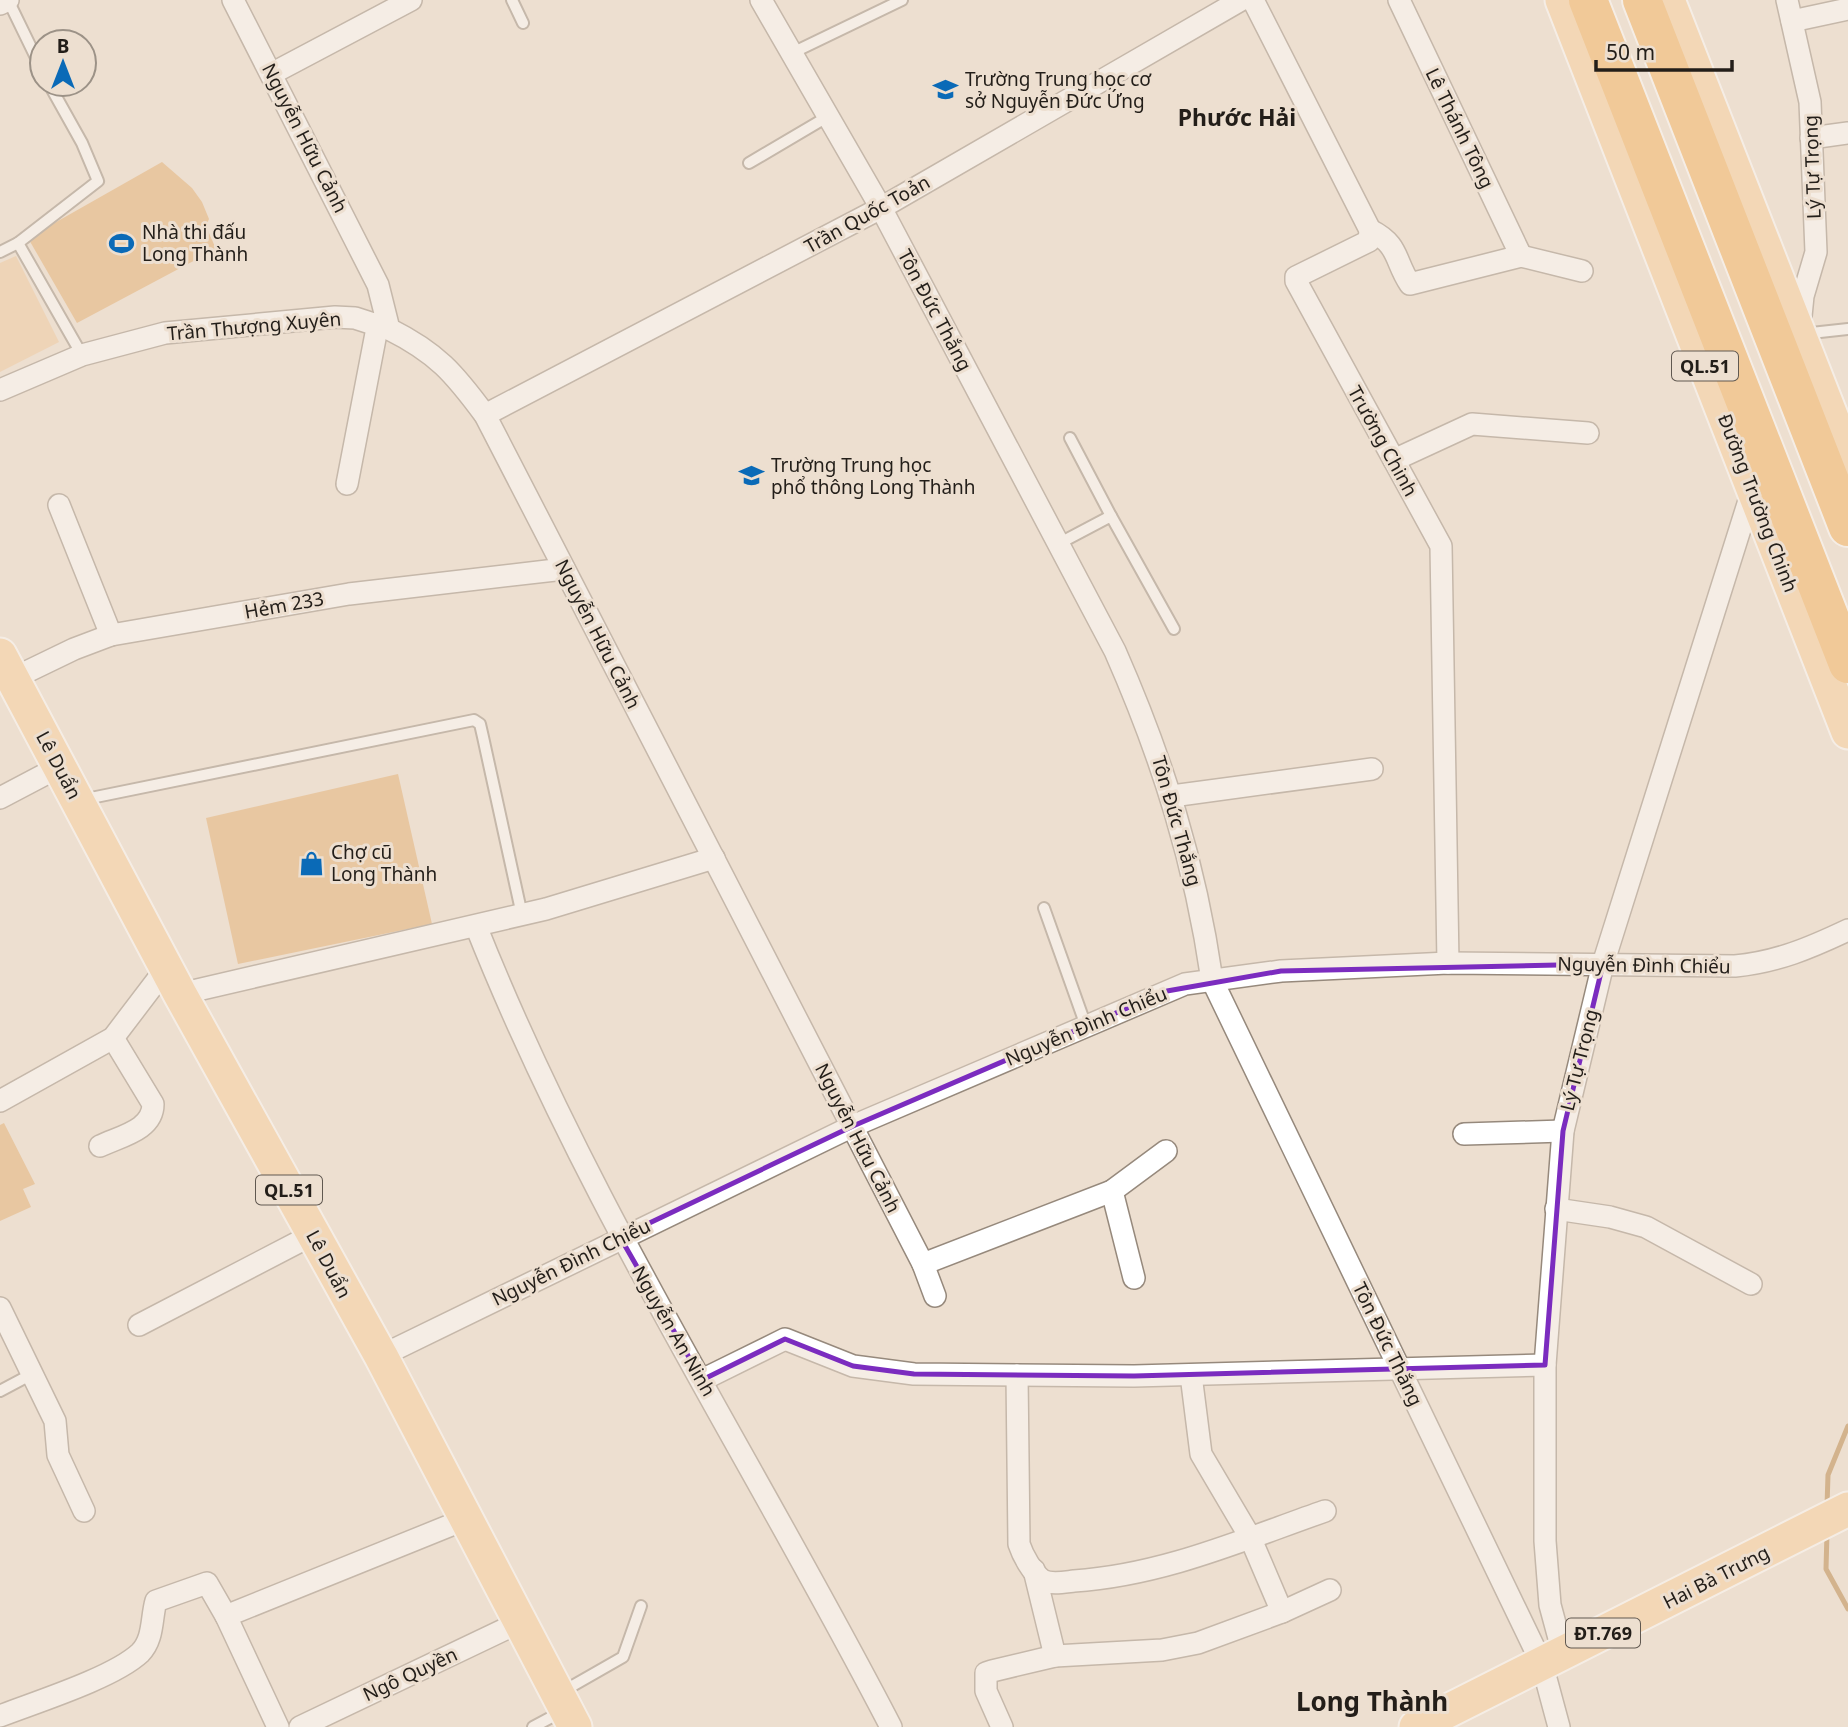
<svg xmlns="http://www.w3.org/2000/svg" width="1848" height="1727" font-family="'Noto Sans',sans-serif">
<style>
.green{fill:#f0c799}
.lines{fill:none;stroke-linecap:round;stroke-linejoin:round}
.stream{stroke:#b37f3c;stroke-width:5}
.building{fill:#e2ab69}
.lane-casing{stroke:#96897c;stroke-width:14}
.street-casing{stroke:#96897c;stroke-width:24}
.primary-casing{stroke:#fff;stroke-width:37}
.highway-casing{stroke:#fff;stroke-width:42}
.lane{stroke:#fff;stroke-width:10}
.street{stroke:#fff;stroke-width:21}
.primary{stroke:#facf98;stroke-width:33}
.highway{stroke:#f6af54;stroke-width:38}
.marked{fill:none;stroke:#7b2cbf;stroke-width:5;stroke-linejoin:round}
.labels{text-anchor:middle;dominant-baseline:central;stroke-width:6;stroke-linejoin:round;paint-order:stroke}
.shield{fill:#eddfd0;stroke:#605850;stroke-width:2}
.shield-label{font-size:18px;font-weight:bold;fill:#231e19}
.poi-label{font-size:19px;fill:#231e19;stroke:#eddfd0;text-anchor:start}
.street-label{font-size:19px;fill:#231e19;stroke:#eddfd0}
.quarter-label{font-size:23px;font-weight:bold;fill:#231e19;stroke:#eddfd0}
.district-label{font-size:26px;font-weight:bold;fill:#231e19;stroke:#eddfd0}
</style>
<rect width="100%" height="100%" fill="#eddfd0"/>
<polygon class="green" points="16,256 59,342 0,372 0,263"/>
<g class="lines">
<g class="stream">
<polyline points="1827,1506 1828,1475 1848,1426"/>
<polyline points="1827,1533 1826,1569 1848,1609"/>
</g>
</g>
<g class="building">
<polygon points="162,162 192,188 202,202 209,219 206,226 216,249 77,323 28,238"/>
<polygon points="398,774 432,924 238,964 206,818"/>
<polygon points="4,1123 35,1184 23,1189 31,1207 0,1221 0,1125"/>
</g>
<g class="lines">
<defs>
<g id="lane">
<polyline points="8,0 42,70"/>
<polyline points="512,0 523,23"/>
<polyline points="790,54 902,0"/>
<polyline points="749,163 827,117"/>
<polyline points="18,243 98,181 82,143 49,84"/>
<polyline points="0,252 18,243 82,355"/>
<polyline points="1802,334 1848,329"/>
<polyline points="1070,438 1111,516"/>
<polyline points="1058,544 1111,516 1174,629"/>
<polyline points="81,800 474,720 480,724 483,737 522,915"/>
<polyline points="1044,908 1086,1026"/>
<polyline points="0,1391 32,1374"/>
<polyline points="560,1693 623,1657 641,1606"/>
<polyline points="533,1727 563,1711"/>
</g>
<g id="street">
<path d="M233,0L378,285L389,329C437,353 454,373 485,415L923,1264L935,1296"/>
<path d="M761,0L881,208L1115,651C1163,760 1195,863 1212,980L1542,1664L1559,1727"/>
<polyline points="1253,0 1370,230 1369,241 1296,277 1296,281 1441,546 1448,963"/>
<polyline points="1399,0 1521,256"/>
<polyline points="1787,0 1810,102 1816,252 1803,296 1800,326"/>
<polyline points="0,4 8,0"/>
<polyline points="1792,21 1848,9"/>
<polyline points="273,73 411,0"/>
<polyline points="1811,138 1848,133"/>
<path d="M1370,230C1400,245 1394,260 1410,284L1521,256L1582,271"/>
<polyline points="0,390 82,355 165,333 335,317 355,318 389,329"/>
<polyline points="485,415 881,208 1241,0"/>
<polyline points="1394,460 1472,424 1588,433"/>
<polyline points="347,484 378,323"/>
<polyline points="59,505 111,635"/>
<polyline points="14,678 74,649 111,635 349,594 564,569"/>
<polyline points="1172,796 1372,769"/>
<polyline points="0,798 59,767"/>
<path d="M476,926C587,1206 753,1460 891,1727"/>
<polyline points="180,994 546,909 714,858"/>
<polyline points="0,1101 113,1038 167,967"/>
<polyline points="1464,1134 1563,1131"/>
<path d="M100,1146C121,1136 153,1130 153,1104L113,1038"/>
<polyline points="1112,1191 1134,1278"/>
<polyline points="1556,1209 1610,1217 1646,1227 1751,1284"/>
<polyline points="923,1264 1112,1191 1166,1151"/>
<polyline points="0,1308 55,1421 58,1455 84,1511"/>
<polyline points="139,1325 314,1234"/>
<path d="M381,1356L853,1126L1185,984L1281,971L1448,963L1735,966C1777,962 1810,948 1848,930"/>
<path d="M1017,1375L1019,1544C1023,1556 1032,1572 1042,1580C1051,1585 1065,1582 1074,1581C1163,1575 1242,1540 1325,1511"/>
<polyline points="702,1380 785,1339 853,1366 914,1374 1134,1376 1545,1365"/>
<polyline points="1034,1570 1055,1656"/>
<polyline points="1282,1612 1330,1590"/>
<polyline points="226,1616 466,1519"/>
<polyline points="1563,1653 1550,1605 1545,1541 1545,1365 1563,1131 1603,964 1753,488"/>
<path d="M0,1716C36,1702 113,1678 140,1653C154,1639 151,1618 156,1601L207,1583L226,1616L278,1727"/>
<polyline points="300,1727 520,1622"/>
<polyline points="1002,1727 986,1691 986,1673 992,1671 1055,1656 1162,1650 1198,1643 1282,1612 1250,1537 1201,1454 1191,1375"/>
</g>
<g id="primary">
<polyline points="1562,0 1848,732"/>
<polyline points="1668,0 1848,459"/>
<polyline points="0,655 180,994 381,1356 575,1727"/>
<polyline points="1416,1727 1848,1509"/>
</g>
<g id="highway">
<polyline points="1588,0 1848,664"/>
<polyline points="1642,0 1848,527"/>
</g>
</defs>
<use href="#lane" class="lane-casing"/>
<use href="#street" class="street-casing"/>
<use href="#primary" class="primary-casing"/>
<use href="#highway" class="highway-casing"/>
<use href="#lane" class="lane"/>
<use href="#street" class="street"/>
<use href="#primary" class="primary"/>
<use href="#highway" class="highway"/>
</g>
<path d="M0 0H1848V1727H0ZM1603,964L1563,1131L1545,1365L1134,1376L914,1374L853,1366L785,1339L702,1380L620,1237L853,1126L1167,991L1281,971Z" fill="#eddfd0" fill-opacity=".55" fill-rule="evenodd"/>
<path class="marked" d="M1603,964L1563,1131L1545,1365L1134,1376L914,1374L853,1366L785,1339L702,1380L620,1237L853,1126L1167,991L1281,971Z"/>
<defs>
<symbol id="school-bare" viewBox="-9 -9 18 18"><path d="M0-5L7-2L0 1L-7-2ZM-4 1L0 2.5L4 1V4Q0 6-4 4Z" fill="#0a6ab7" stroke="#eddfd0" stroke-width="2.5" paint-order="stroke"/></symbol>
<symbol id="stadium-bare" viewBox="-9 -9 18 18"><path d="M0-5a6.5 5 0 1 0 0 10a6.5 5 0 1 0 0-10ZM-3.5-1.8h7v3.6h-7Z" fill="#0a6ab7" stroke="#eddfd0" stroke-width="2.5" paint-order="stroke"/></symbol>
<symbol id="shop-bare" viewBox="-9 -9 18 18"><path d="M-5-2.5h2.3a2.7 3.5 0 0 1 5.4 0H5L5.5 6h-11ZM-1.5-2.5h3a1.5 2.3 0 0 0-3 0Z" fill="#0a6ab7" stroke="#eddfd0" stroke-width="2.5" paint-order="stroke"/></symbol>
</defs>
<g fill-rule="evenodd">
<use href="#school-bare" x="928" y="72" width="35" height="35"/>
<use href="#stadium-bare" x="104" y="226" width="35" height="35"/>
<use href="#school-bare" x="734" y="458" width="35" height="35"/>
<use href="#shop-bare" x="294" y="846" width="35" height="35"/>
</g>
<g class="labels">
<g class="shield">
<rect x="1672" y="351.5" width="66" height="29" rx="5"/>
<rect x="256" y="1175.5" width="66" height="29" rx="5"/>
<rect x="1566" y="1618.5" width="74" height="29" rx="5"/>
</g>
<g class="shield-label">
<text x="1705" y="366">QL.51</text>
<text x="289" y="1190">QL.51</text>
<text x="1603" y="1633">ĐT.769</text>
</g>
<g class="poi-label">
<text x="965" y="79">Trường Trung học cơ<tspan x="965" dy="22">sở Nguyễn Đức Ứng</tspan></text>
<text x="142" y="232">Nhà thi đấu<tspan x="142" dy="22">Long Thành</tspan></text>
<text x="771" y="465">Trường Trung học<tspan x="771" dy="22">phổ thông Long Thành</tspan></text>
<text x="331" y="852">Chợ cũ<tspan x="331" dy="22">Long Thành</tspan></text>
</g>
<g class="street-label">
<text transform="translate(1460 128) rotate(64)">Lê Thánh Tông</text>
<text transform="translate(305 138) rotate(63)">Nguyễn Hữu Cảnh</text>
<text transform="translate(1812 167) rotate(-92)">Lý Tự Trọng</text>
<text transform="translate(867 214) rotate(-29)">Trần Quốc Toản</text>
<text transform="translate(935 310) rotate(62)">Tôn Đức Thắng</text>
<text transform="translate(254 326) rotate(-5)">Trần Thượng Xuyên</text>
<text transform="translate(1383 441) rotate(61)">Trường Chinh</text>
<text transform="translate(1758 503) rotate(69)">Đường Trường Chinh</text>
<text transform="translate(284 605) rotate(-10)">Hẻm 233</text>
<text transform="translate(598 634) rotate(63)">Nguyễn Hữu Cảnh</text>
<text transform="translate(59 765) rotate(62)">Lê Duẩn</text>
<text transform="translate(1177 821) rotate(74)">Tôn Đức Thắng</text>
<text transform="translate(1644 965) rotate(1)">Nguyễn Đình Chiểu</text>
<text transform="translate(1086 1026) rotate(-23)">Nguyễn Đình Chiểu</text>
<text transform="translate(1579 1060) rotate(-76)">Lý Tự Trọng</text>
<text transform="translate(858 1138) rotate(63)">Nguyễn Hữu Cảnh</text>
<text transform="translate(571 1262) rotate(-26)">Nguyễn Đình Chiểu</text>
<text transform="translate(329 1264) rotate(62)">Lê Duẩn</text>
<text transform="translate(674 1331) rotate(60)">Nguyễn An Ninh</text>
<text transform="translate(1388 1344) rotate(64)">Tôn Đức Thắng</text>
<text transform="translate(1716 1577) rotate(-27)">Hai Bà Trưng</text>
<text transform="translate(410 1674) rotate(-25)">Ngô Quyền</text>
</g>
<g class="quarter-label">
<text x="1237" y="117">Phước Hải</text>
</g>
<g class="district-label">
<text x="1372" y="1701">Long Thành</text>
</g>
</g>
<g transform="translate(63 63)"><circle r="33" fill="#eddfd0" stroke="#9c9287" stroke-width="2"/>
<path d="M0-5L12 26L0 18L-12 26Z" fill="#0a6ab7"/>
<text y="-10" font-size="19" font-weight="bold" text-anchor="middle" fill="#231e19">B</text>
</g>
<path d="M1596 60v10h136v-10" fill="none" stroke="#231e19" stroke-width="3.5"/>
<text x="1606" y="60" font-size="21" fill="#231e19" stroke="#eddfd0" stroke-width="5" paint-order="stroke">50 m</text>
</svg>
